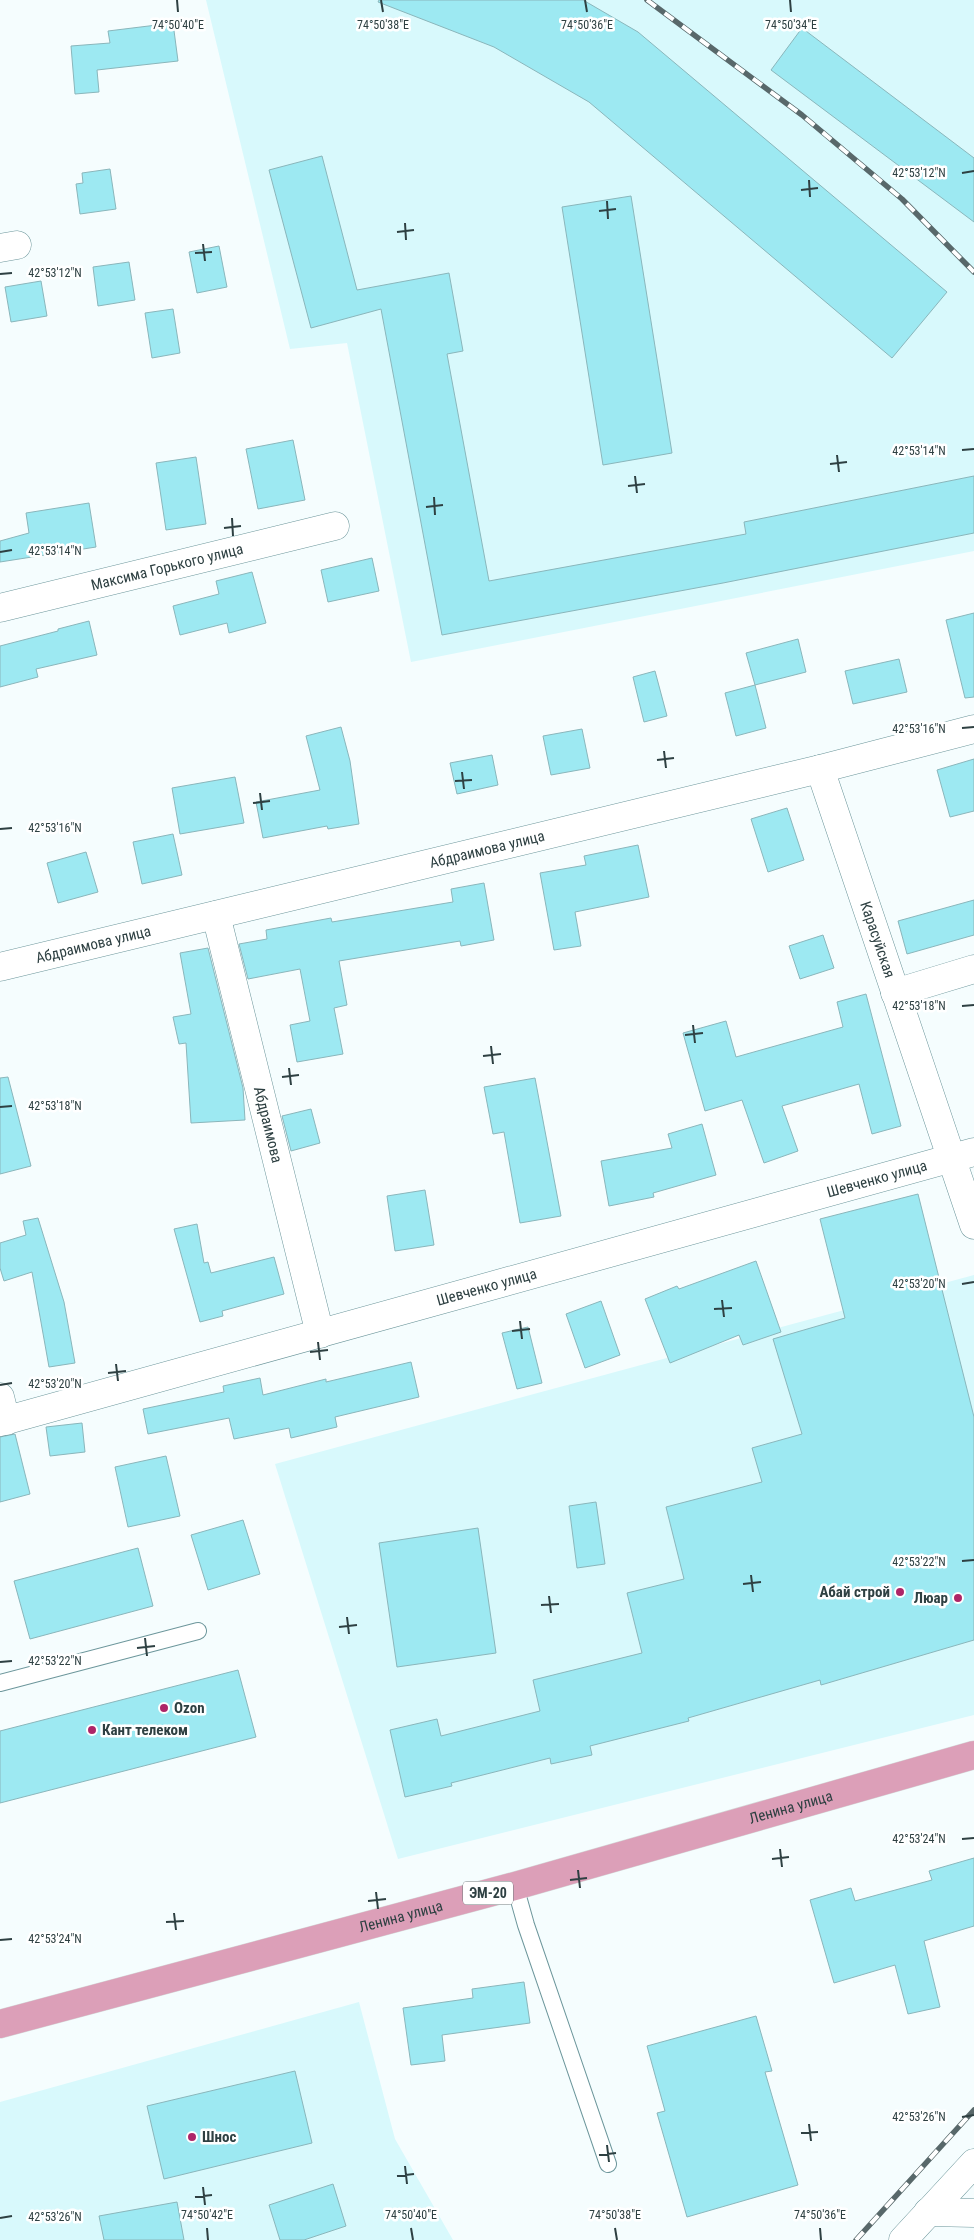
<svg xmlns="http://www.w3.org/2000/svg" width="974" height="2240" font-family="'Roboto Condensed',sans-serif">
<style>
.built{fill:#d8f9fc}
.building{fill:#9de9f2;stroke:#8ab6bb}
.lines{fill:none;stroke-linecap:round;stroke-linejoin:round}
.lane-casing{stroke:#6c969b;stroke-width:18}
.street-casing{stroke:#6c969b;stroke-width:29}
.primary-casing{stroke:#d5d9d9;stroke-width:29}
.lane{stroke:#fff;stroke-width:16}
.street{stroke:#fff;stroke-width:28}
.primary{stroke:#dc9fb8;stroke-width:28}
.rail-casing{stroke:#58686a;stroke-width:5.5}
.rail{stroke:#fff;stroke-width:4;stroke-dasharray:11;stroke-linecap:butt}
.ticks{fill:none;stroke:#2e4042;stroke-width:2}
.poi-dot{fill:#ad2568;stroke:#fff;stroke-width:2}
.labels{text-anchor:middle;dominant-baseline:central;stroke-width:5;stroke-linejoin:round;paint-order:stroke}
.shield{fill:#fff;stroke:#6d797b;stroke-width:1}
.shield-label{font-size:14px;font-weight:bold;fill:#2e4042}
.street-label{font-size:15px;fill:#2e4042;stroke:#fff}
.poi-label{font-size:15px;font-weight:bold;fill:#2e4042;stroke:#fff;text-anchor:start}
.ticks-label{font-size:12px;text-anchor:middle;fill:#2e4042;stroke:#fff;stroke-width:5;stroke-linejoin:round;paint-order:stroke}
</style>
<rect width="100%" height="100%" fill="#f5fdfe"/>
<g class="built">
<polygon points="206,0 974,0 974,551 411,662 347,343 290,349"/>
<polygon points="974,1275 974,1715 398,1859 275,1464"/>
<polygon points="359,2002 395,2139 453,2240 0,2240 0,2102"/>
</g>
<g class="building">
<polygon points="379,0 583,0 638,32 947,292 892,358 589,102 494,47 378,2"/>
<polygon points="173,23 178,61 97,70 99,92 75,94 71,46 110,43 108,31"/>
<polygon points="802,28 974,158 974,222 771,70"/>
<polygon points="322,156 357,290 449,273 463,351 447,354 489,581 746,534 744,522 974,476 974,533 723,583 442,635 381,309 311,328 269,170"/>
<polygon points="110,169 116,209 80,214 76,184 83,183 82,173"/>
<polygon points="631,196 672,453 603,465 562,207"/>
<polygon points="219,246 227,287 197,293 189,252"/>
<polygon points="129,262 135,300 98,306 93,267"/>
<polygon points="41,281 47,316 11,322 5,287"/>
<polygon points="173,309 180,353 152,358 145,313"/>
<polygon points="293,440 305,500 258,509 246,449"/>
<polygon points="196,457 206,524 166,530 156,463"/>
<polygon points="89,503 96,547 0,562 0,541 29,533 26,513"/>
<polygon points="372,558 379,591 328,602 321,570"/>
<polygon points="252,572 266,623 229,633 227,623 180,635 173,606 219,594 216,581"/>
<polygon points="974,613 974,697 965,698 946,620"/>
<polygon points="89,621 97,655 36,669 38,677 0,687 0,646 58,631 58,629"/>
<polygon points="798,639 806,672 755,685 746,653"/>
<polygon points="899,659 907,692 853,704 845,671"/>
<polygon points="655,671 667,716 644,722 633,677"/>
<polygon points="755,685 766,728 736,736 725,693"/>
<polygon points="341,727 350,761 359,824 328,829 327,826 263,838 256,802 320,790 306,736"/>
<polygon points="582,729 590,768 551,775 543,736"/>
<polygon points="492,755 498,785 457,794 450,763"/>
<polygon points="974,759 974,811 950,817 937,770"/>
<polygon points="235,777 244,823 180,834 172,788"/>
<polygon points="787,808 804,860 768,872 751,819"/>
<polygon points="173,834 182,875 142,884 133,842"/>
<polygon points="638,845 649,897 575,912 581,946 554,950 540,873 586,865 584,856"/>
<polygon points="86,852 98,892 58,903 47,863"/>
<polygon points="484,883 494,940 461,946 460,941 339,961 347,1005 334,1008 343,1054 297,1062 290,1025 310,1021 300,969 248,979 239,944 267,939 266,930 331,918 332,922 453,902 451,889"/>
<polygon points="974,900 974,935 907,954 898,921"/>
<polygon points="823,935 834,968 800,979 789,946"/>
<polygon points="208,948 243,1088 245,1120 191,1123 186,1043 179,1044 173,1017 191,1014 180,953"/>
<polygon points="866,994 901,1126 872,1134 859,1084 782,1106 798,1151 764,1163 742,1100 705,1111 683,1033 726,1021 736,1057 843,1027 837,1002"/>
<polygon points="8,1077 31,1166 0,1174 0,1078"/>
<polygon points="535,1078 561,1216 520,1223 504,1132 493,1134 484,1087"/>
<polygon points="311,1109 320,1143 291,1151 282,1116"/>
<polygon points="702,1124 716,1175 653,1193 654,1197 609,1206 601,1161 672,1148 668,1134"/>
<polygon points="425,1190 434,1245 395,1251 387,1196"/>
<polygon points="918,1194 974,1417 974,1640 821,1685 820,1680 688,1718 689,1721 590,1746 592,1755 551,1764 550,1758 451,1783 452,1786 405,1797 390,1730 437,1719 441,1736 540,1711 533,1680 642,1653 627,1593 684,1579 666,1507 762,1482 752,1448 802,1434 773,1339 845,1318 820,1219"/>
<polygon points="38,1218 64,1302 75,1363 49,1367 32,1272 4,1281 0,1268 0,1243 26,1235 23,1221"/>
<polygon points="197,1224 204,1263 208,1262 211,1273 274,1257 284,1294 222,1311 223,1316 200,1322 174,1229"/>
<polygon points="756,1261 781,1332 743,1345 739,1335 670,1363 645,1299 677,1286 679,1289"/>
<polygon points="601,1301 620,1355 585,1368 566,1314"/>
<polygon points="528,1327 542,1383 517,1389 502,1333"/>
<polygon points="411,1362 419,1397 335,1417 337,1427 291,1438 289,1428 234,1439 229,1418 148,1434 143,1409 224,1392 223,1386 260,1378 263,1395 326,1379 326,1382"/>
<polygon points="82,1423 85,1452 50,1456 46,1427"/>
<polygon points="15,1434 30,1494 0,1502 0,1437"/>
<polygon points="166,1456 180,1516 128,1527 115,1467"/>
<polygon points="596,1502 605,1564 577,1568 569,1506"/>
<polygon points="243,1520 260,1574 208,1590 191,1535"/>
<polygon points="478,1528 496,1653 397,1667 379,1543"/>
<polygon points="138,1548 153,1606 30,1639 14,1581"/>
<polygon points="238,1670 256,1737 0,1803 0,1731"/>
<polygon points="974,1858 974,1926 924,1941 940,2007 908,2014 895,1965 834,1983 810,1900 851,1888 855,1901 932,1880 929,1871"/>
<polygon points="524,1982 530,2023 442,2035 445,2061 411,2065 403,2008 473,1998 472,1989"/>
<polygon points="756,2016 772,2071 765,2072 798,2185 687,2217 657,2113 665,2111 647,2046"/>
<polygon points="295,2071 312,2143 164,2179 147,2106"/>
<polygon points="333,2184 346,2226 304,2240 280,2240 269,2205"/>
<polygon points="177,2202 184,2240 104,2240 99,2216"/>
</g>
<g class="lines">
<defs>
<g id="lane">
<polyline points="0,1683 198,1631"/>
<polyline points="515,1886 526,1925 608,2164"/>
</g>
<g id="street">
<polyline points="0,248 17,245"/>
<path id="s1" d="M0,608L335,526"/>
<path id="s2" d="M820,769L974,1225"/>
<path id="s3" d="M216,915L320,1334"/>
<path id="s4" d="M0,967L820,769L974,729"/>
<polyline points="895,993 974,969"/>
<polyline points="0,1397 6,1421"/>
<path id="s5" d="M0,1422L974,1152"/>
<polyline points="928,2212 974,2213"/>
<polyline points="903,2240 974,2163"/>
</g>
<g id="primary">
<path id="s6" d="M0,2024L515,1886L974,1755"/>
</g>
</defs>
<use href="#lane" class="lane-casing"/>
<use href="#street" class="street-casing"/>
<use href="#primary" class="primary-casing"/>
<use href="#lane" class="lane"/>
<use href="#street" class="street"/>
<use href="#primary" class="primary"/>
<defs>
<g id="rail">
<polyline points="647,0 802,115 902,199 974,272"/>
<polyline points="856,2240 974,2110"/>
</g>
</defs>
<use href="#rail" class="rail-casing"/>
<use href="#rail" class="rail"/>
</g>
<path class="ticks" d="M177,0L178,12M381,0L383,12M585,0L587,12M790,0L791,12M962,173L974,171M809,180L810,197M801,190L818,188M607,201L608,219M599,211L616,209M405,223L406,240M397,232L414,230M203,244L205,261M195,253L212,252M0,274L12,273M962,450L974,449M837,455L839,472M830,464L847,462M635,476L637,493M628,486L645,484M434,497L435,515M426,507L443,505M232,518L233,536M224,528L241,526M0,552L12,550M962,728L974,727M664,751L666,768M657,760L674,758M462,772L464,789M455,781L472,780M260,793L262,810M253,803L270,801M0,829L12,828M962,1006L974,1005M693,1025L695,1043M685,1035L703,1033M491,1046L493,1064M483,1056L501,1054M289,1068L291,1085M282,1077L299,1075M0,1107L12,1106M962,1284L974,1282M722,1300L724,1317M714,1309L732,1308M520,1321L522,1339M512,1331L530,1329M318,1342L320,1360M310,1352L328,1350M116,1364L118,1381M108,1373L126,1371M0,1385L12,1383M962,1561L974,1560M751,1575L753,1592M743,1584L761,1582M549,1596L551,1613M541,1605L559,1604M347,1617L349,1634M339,1627L357,1625M145,1638L147,1656M137,1648L155,1646M0,1662L12,1661M962,1839L974,1838M780,1849L782,1867M772,1859L789,1857M578,1870L580,1888M570,1880L587,1878M376,1892L378,1909M368,1901L386,1899M174,1913L176,1930M166,1922L184,1921M0,1940L12,1939M962,2117L974,2115M809,2124L811,2141M801,2133L818,2132M607,2145L609,2162M599,2155L616,2153M405,2166L407,2184M397,2176L414,2174M203,2187L205,2205M195,2197L212,2195M0,2218L12,2216M207,2228L208,2240M411,2228L413,2240M615,2228L617,2240M820,2228L821,2240"/>
<g class="poi-dot">
<circle cx="900" cy="1592" r="5"/>
<circle cx="958" cy="1598" r="5"/>
<circle cx="164" cy="1708" r="5"/>
<circle cx="92" cy="1730" r="5"/>
<circle cx="192" cy="2137" r="5"/>
</g>
<g class="labels">
<rect class="shield" x="463" y="1881.5" width="50" height="23" rx="4"/>
<g class="shield-label">
<text x="488" y="1893">ЭМ-20</text>
</g>
<g class="street-label">
<text stroke="none"><textPath href="#s1" startOffset="172">Максима Горького улица</textPath></text>
<text stroke="none"><textPath href="#s4" startOffset="501">Абдраимова улица</textPath></text>
<text stroke="none"><textPath href="#s2" startOffset="180">Карасуйская</textPath></text>
<text stroke="none"><textPath href="#s4" startOffset="96">Абдраимова улица</textPath></text>
<text stroke="none"><textPath href="#s3" startOffset="216">Абдраимова</textPath></text>
<text stroke="none"><textPath href="#s5" startOffset="910">Шевченко улица</textPath></text>
<text stroke="none"><textPath href="#s5" startOffset="505">Шевченко улица</textPath></text>
<text stroke="none"><textPath href="#s6" startOffset="820">Ленина улица</textPath></text>
<text stroke="none"><textPath href="#s6" startOffset="415">Ленина улица</textPath></text>
</g>
<g class="poi-label">
<text x="890" y="1592" text-anchor="end">Абай строй</text>
<text x="948" y="1598" text-anchor="end">Люар</text>
<text x="174" y="1708">Ozon</text>
<text x="102" y="1730">Кант телеком</text>
<text x="202" y="2137">Шнос</text>
</g>
</g>
<g class="ticks-label">
<text x="178" y="29">74°50'40"E</text>
<text x="383" y="29">74°50'38"E</text>
<text x="587" y="29">74°50'36"E</text>
<text x="791" y="29">74°50'34"E</text>
<text x="919" y="177">42°53'12"N</text>
<text x="55" y="277">42°53'12"N</text>
<text x="919" y="455">42°53'14"N</text>
<text x="55" y="555">42°53'14"N</text>
<text x="919" y="733">42°53'16"N</text>
<text x="55" y="832">42°53'16"N</text>
<text x="919" y="1010">42°53'18"N</text>
<text x="55" y="1110">42°53'18"N</text>
<text x="919" y="1288">42°53'20"N</text>
<text x="55" y="1388">42°53'20"N</text>
<text x="919" y="1566">42°53'22"N</text>
<text x="55" y="1665">42°53'22"N</text>
<text x="919" y="1843">42°53'24"N</text>
<text x="55" y="1943">42°53'24"N</text>
<text x="919" y="2121">42°53'26"N</text>
<text x="207" y="2219">74°50'42"E</text>
<text x="411" y="2219">74°50'40"E</text>
<text x="615" y="2219">74°50'38"E</text>
<text x="820" y="2219">74°50'36"E</text>
<text x="55" y="2221">42°53'26"N</text>
</g>
</svg>
